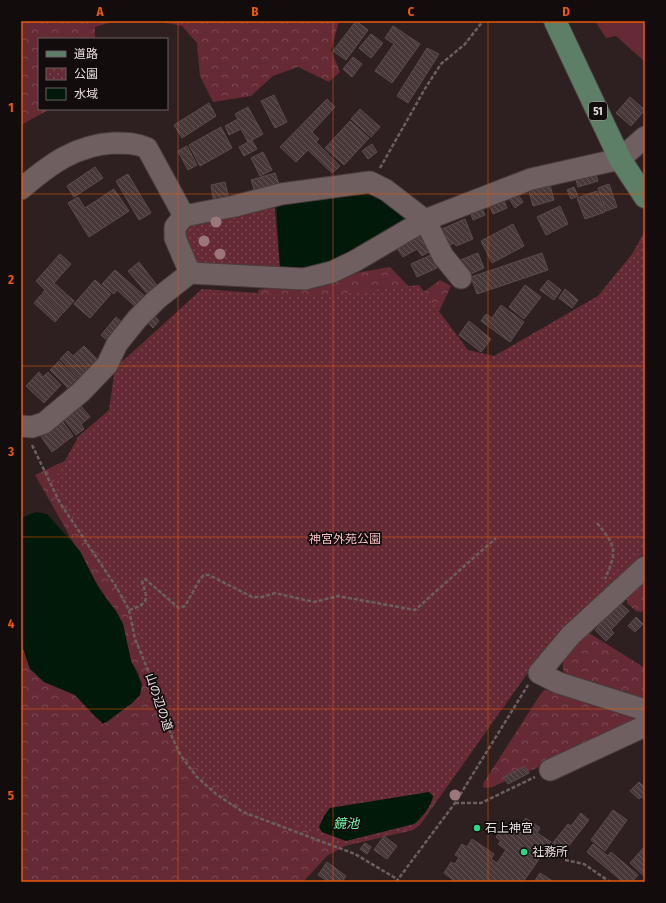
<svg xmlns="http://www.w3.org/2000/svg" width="666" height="903" font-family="'Fira Sans Condensed','Noto Sans JP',sans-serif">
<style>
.forest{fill:url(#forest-crowns)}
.park{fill:url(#park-dots)}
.pitch{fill:#652a33}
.water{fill:#001908}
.building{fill:url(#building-back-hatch);stroke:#5b4b4c}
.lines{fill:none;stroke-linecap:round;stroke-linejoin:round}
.minor-casing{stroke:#493d3e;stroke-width:23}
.major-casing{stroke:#493d3e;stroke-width:24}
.path{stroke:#6c5f60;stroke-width:2.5;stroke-dasharray:4 2;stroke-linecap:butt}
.minor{stroke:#705f60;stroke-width:21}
.major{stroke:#5e7f67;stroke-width:22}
.tree{fill:#9c777a}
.grid{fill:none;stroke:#e8590c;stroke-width:1;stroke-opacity:0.55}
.poi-dot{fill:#2ed883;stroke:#120c0c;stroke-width:1.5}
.labels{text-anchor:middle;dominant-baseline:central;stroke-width:3.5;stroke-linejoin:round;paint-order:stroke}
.shield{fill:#120c0c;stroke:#a9a0a1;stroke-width:1}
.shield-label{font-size:11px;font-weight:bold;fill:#eae0e1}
.park-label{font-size:12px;fill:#f6bec3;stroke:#120c0c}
.street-label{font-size:12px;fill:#eae0e1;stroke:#120c0c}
.poi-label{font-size:12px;fill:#eae0e1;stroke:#120c0c;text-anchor:start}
.water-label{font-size:13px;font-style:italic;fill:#76faac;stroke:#120c0c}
.neatline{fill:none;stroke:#e8590c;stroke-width:1.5}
.grid-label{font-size:13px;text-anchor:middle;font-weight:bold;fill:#e8590c}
</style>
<defs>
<pattern id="forest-crowns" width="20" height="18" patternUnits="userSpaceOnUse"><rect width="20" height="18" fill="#652a33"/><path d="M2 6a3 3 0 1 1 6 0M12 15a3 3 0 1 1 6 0" fill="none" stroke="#7b4950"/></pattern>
<pattern id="park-dots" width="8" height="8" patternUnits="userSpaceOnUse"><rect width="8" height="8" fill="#652a33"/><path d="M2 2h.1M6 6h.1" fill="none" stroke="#7b4950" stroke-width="1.8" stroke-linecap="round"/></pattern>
<pattern id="building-back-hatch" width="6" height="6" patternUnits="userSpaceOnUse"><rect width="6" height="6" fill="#483839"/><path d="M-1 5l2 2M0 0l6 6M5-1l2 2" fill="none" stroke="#635455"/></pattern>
</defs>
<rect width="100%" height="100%" fill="#2e2021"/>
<g class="forest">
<polygon points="21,21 115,21 95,27 95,39 39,39 39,109 50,109 21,125"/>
<polygon points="156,21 339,21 331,50 340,72 329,82 298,67 273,76 251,96 213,102 200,76 197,43 182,26"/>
<polygon points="643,234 645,234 645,553 536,661 420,825 413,830 345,846 327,856 303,882 21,882 21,642 30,669 75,695 96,718 106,723 132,703 140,695 139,674 131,661 123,624 93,577 35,475 81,453 259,340 258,290 390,267 418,296 440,280 451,286 437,316 469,359 502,360 613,290"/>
<polygon points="645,579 645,609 641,612 636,611 627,603 627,597"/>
<path d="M589,633L645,668V701L568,678C552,661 577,645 589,633Z"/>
<polygon points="552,689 639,717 598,742 492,787 486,788 483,787 484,782 540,695 544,690"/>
</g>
<g class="park">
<polygon points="274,201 280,268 198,268 178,234 183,223"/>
<polygon points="645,238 645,550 532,667 419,824 414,828 344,844 244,808 203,776 178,742 156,680 142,650 130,608 119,586 68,510 53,483 78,437 109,410 115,368 202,289 310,297 419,285 468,350 494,356 598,296"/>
</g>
<polygon class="pitch" points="595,21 645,21 645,62 616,36 606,38"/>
<g class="water">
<polygon points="362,189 383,194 414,218 344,258 286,272 280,267 276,200"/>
<polygon points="36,512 47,514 80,551 99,589 116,611 123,624 131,661 142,684 140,695 132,703 103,724 75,695 44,682 30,669 21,642 21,518"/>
<path d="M429,792L433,796C432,805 422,818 414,824L346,841L322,832L319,827L324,816L330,808Z"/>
</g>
<g class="building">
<polygon points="356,21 368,30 346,60 333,51"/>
<polygon points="393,26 420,44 392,83 375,71 394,44 385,38"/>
<polygon points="371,34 383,43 371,58 359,48"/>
<polygon points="427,48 439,54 408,103 397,96"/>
<polygon points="353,57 362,64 352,77 343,69"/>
<polygon points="274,95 287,122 275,128 261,101"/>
<polygon points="630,97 645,110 631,126 616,113"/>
<polygon points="327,99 335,107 312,132 319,139 316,142 340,166 332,173 308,150 296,162 280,147"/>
<polygon points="209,103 216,116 182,138 174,125"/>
<polygon points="248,107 263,134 248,142 241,129 229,135 225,126 238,119 235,114"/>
<polygon points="360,109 380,127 371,137 351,119"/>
<polygon points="350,121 369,138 344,165 325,148"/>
<polygon points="221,127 232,148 200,166 189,145"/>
<polygon points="252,140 257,149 244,156 239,147"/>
<polygon points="372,144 377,152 368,159 362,151"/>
<polygon points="187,146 197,165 188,170 178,151"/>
<polygon points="263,152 272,170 260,176 251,158"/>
<polygon points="95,167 103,178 74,197 67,186"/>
<polygon points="595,170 598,181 578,187 575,176"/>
<polygon points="275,173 279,184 255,192 251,180"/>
<polygon points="128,174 151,213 139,220 116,181"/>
<polygon points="225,182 229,200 214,203 211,185"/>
<polygon points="609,184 617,207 606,211 598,188"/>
<polygon points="550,185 554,200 533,206 529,191"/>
<polygon points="574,187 578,196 571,199 567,190"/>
<polygon points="114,189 129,211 89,237 68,203 78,197 85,208"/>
<polygon points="597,191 605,212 585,219 577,198"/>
<polygon points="516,192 523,202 515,208 508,197"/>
<polygon points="502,196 507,208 493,214 488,203"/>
<polygon points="481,206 485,215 473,220 470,211"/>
<polygon points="560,206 568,224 546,235 537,217"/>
<polygon points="465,219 473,239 456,246 454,243 442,248 435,232"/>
<polygon points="513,224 524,246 492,263 481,241"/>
<polygon points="423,232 433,249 422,256 417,249 403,257 397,248"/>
<polygon points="478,253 484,268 464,277 458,261"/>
<polygon points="542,253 548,270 477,294 471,277"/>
<polygon points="60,254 71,264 54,283 74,301 63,313 42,294 45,290 36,281"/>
<polygon points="431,255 437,268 417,277 411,264"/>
<polygon points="139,262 159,288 149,296 128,271"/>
<polygon points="115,270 147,298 138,309 117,290 114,294 102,284"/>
<polygon points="95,280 111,294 90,318 74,304"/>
<polygon points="548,280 561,290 554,300 540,290"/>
<polygon points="525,285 541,297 524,319 509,307"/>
<polygon points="565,289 578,300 572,308 559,298"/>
<polygon points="41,295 62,314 55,322 34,303"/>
<polygon points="501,305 524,322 510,342 481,321 486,314 492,318"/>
<polygon points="153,314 159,321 153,328 146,320"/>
<polygon points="116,317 124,324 108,341 101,335"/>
<polygon points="469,321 491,339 481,352 459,335"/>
<polygon points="84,346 98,360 79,379 60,359 68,351 73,356"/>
<polygon points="59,361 79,381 70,390 50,370"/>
<polygon points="39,372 43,377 48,372 61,385 44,403 26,386"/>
<polygon points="80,405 90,417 81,424 84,429 76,435 63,418"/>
<polygon points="61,419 73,436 52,452 40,435"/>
<polygon points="620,603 629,611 611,630 614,633 606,641 595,630"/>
<polygon points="636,617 643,624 635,632 628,626"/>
<polygon points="525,766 529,773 508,784 504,777"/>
<polygon points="639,782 645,788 645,800 641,797 639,799 630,791"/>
<polygon points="613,810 627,820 605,851 591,840"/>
<polygon points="581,813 589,820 563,853 552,844 568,824 571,826"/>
<polygon points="526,818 540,828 537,833 551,842 523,882 456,882 444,873 451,862 455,864 459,857 455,855 462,844 467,847 472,839 494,854 491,859 497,863 506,850 498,844 501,841 496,837 502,828 506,830 509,827 516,832"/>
<polygon points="384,836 397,846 387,859 374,850"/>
<polygon points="365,843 371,847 367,854 360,849"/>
<polygon points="593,844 608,856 611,852 638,875 632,882 623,882 587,852"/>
<polygon points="645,846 645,877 630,863"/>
<polygon points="327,862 346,876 342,882 329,882 318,875"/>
<polygon points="540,873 554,882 534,882"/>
</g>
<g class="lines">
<defs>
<g id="minor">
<path d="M21,189C49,165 75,145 114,143C126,143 136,143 147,148L184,216L235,206L281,194L370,182L386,190L425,220L443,256L461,278"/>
<polyline points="184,216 175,227 175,238 190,273"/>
<polyline points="21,426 32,427 44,423 81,392 107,365 117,344 137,319 157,299 190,273 304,279 332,272 355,261 425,220 531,179 620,159 645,137"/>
<polyline points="645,567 571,635 539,673 559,683 645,710"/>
<polyline points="550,770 645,726"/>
</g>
<polyline id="major" points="555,21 620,159 645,197"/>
</defs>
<use href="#minor" class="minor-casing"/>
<use href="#major" class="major-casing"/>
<g class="path">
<polyline points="380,168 426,87 441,64 465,44 483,21"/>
<polyline points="32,445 60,503 117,588 129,610 135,639 158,694 171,735 181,756 197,777 216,794 243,812 355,854 397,879"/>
<path d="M597,523C617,547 617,551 605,579"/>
<path d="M129,610C148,604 149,600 142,582L145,579L179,608L185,606L200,579L204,575H209L252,597H262L275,593L314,602L338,596L415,610L496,538"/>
<polyline points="455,803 481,803 535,777"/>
<polyline points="565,860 584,864 610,882"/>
<polyline points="396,882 455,803 528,685"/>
</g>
<use href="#minor" class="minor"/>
<use href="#major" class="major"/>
</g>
<g class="tree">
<circle cx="216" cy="222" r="5.5"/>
<circle cx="204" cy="241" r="5.5"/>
<circle cx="220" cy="254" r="5.5"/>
<circle cx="455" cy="795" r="5.5"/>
</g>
<path class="grid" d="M178,21V882M333,21V882M488,21V882M21,194H645M21,366H645M21,537H645M21,709H645"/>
<g class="poi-dot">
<circle cx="477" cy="828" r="4"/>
<circle cx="524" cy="852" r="4"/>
</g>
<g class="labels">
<rect class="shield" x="589" y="102" width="18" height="18" rx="3"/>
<g class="shield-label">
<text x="598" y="111">51</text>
</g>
<g class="park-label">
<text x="345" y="539">神宮外苑公園</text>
</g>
<g class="street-label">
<text transform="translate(159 702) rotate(71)">山の辺の道</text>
</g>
<g class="poi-label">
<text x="485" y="828">石上神宮</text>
<text x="532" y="852">社務所</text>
</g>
<g class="water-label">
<text x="346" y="823">鏡池</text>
</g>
</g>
<rect width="666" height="903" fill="none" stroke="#120c0c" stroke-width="44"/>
<rect x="38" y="38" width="130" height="72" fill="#120c0c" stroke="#686161"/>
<rect x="46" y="51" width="20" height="6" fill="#5e7f67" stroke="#686161"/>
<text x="74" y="58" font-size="12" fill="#eae0e1">道路</text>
<rect x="46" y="68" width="20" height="12" fill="url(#park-dots)" stroke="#686161"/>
<text x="74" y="78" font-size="12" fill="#eae0e1">公園</text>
<rect x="46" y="88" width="20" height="12" fill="#001908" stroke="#686161"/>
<text x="74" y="98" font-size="12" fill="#eae0e1">水域</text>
<rect x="22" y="22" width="622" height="859" class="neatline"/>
<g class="grid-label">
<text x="100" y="16">A</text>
<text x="255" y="16">B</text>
<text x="411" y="16">C</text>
<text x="566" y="16">D</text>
<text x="11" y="112">1</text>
<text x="11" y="284">2</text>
<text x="11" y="456">3</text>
<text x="11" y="628">4</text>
<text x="11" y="800">5</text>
</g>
</svg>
